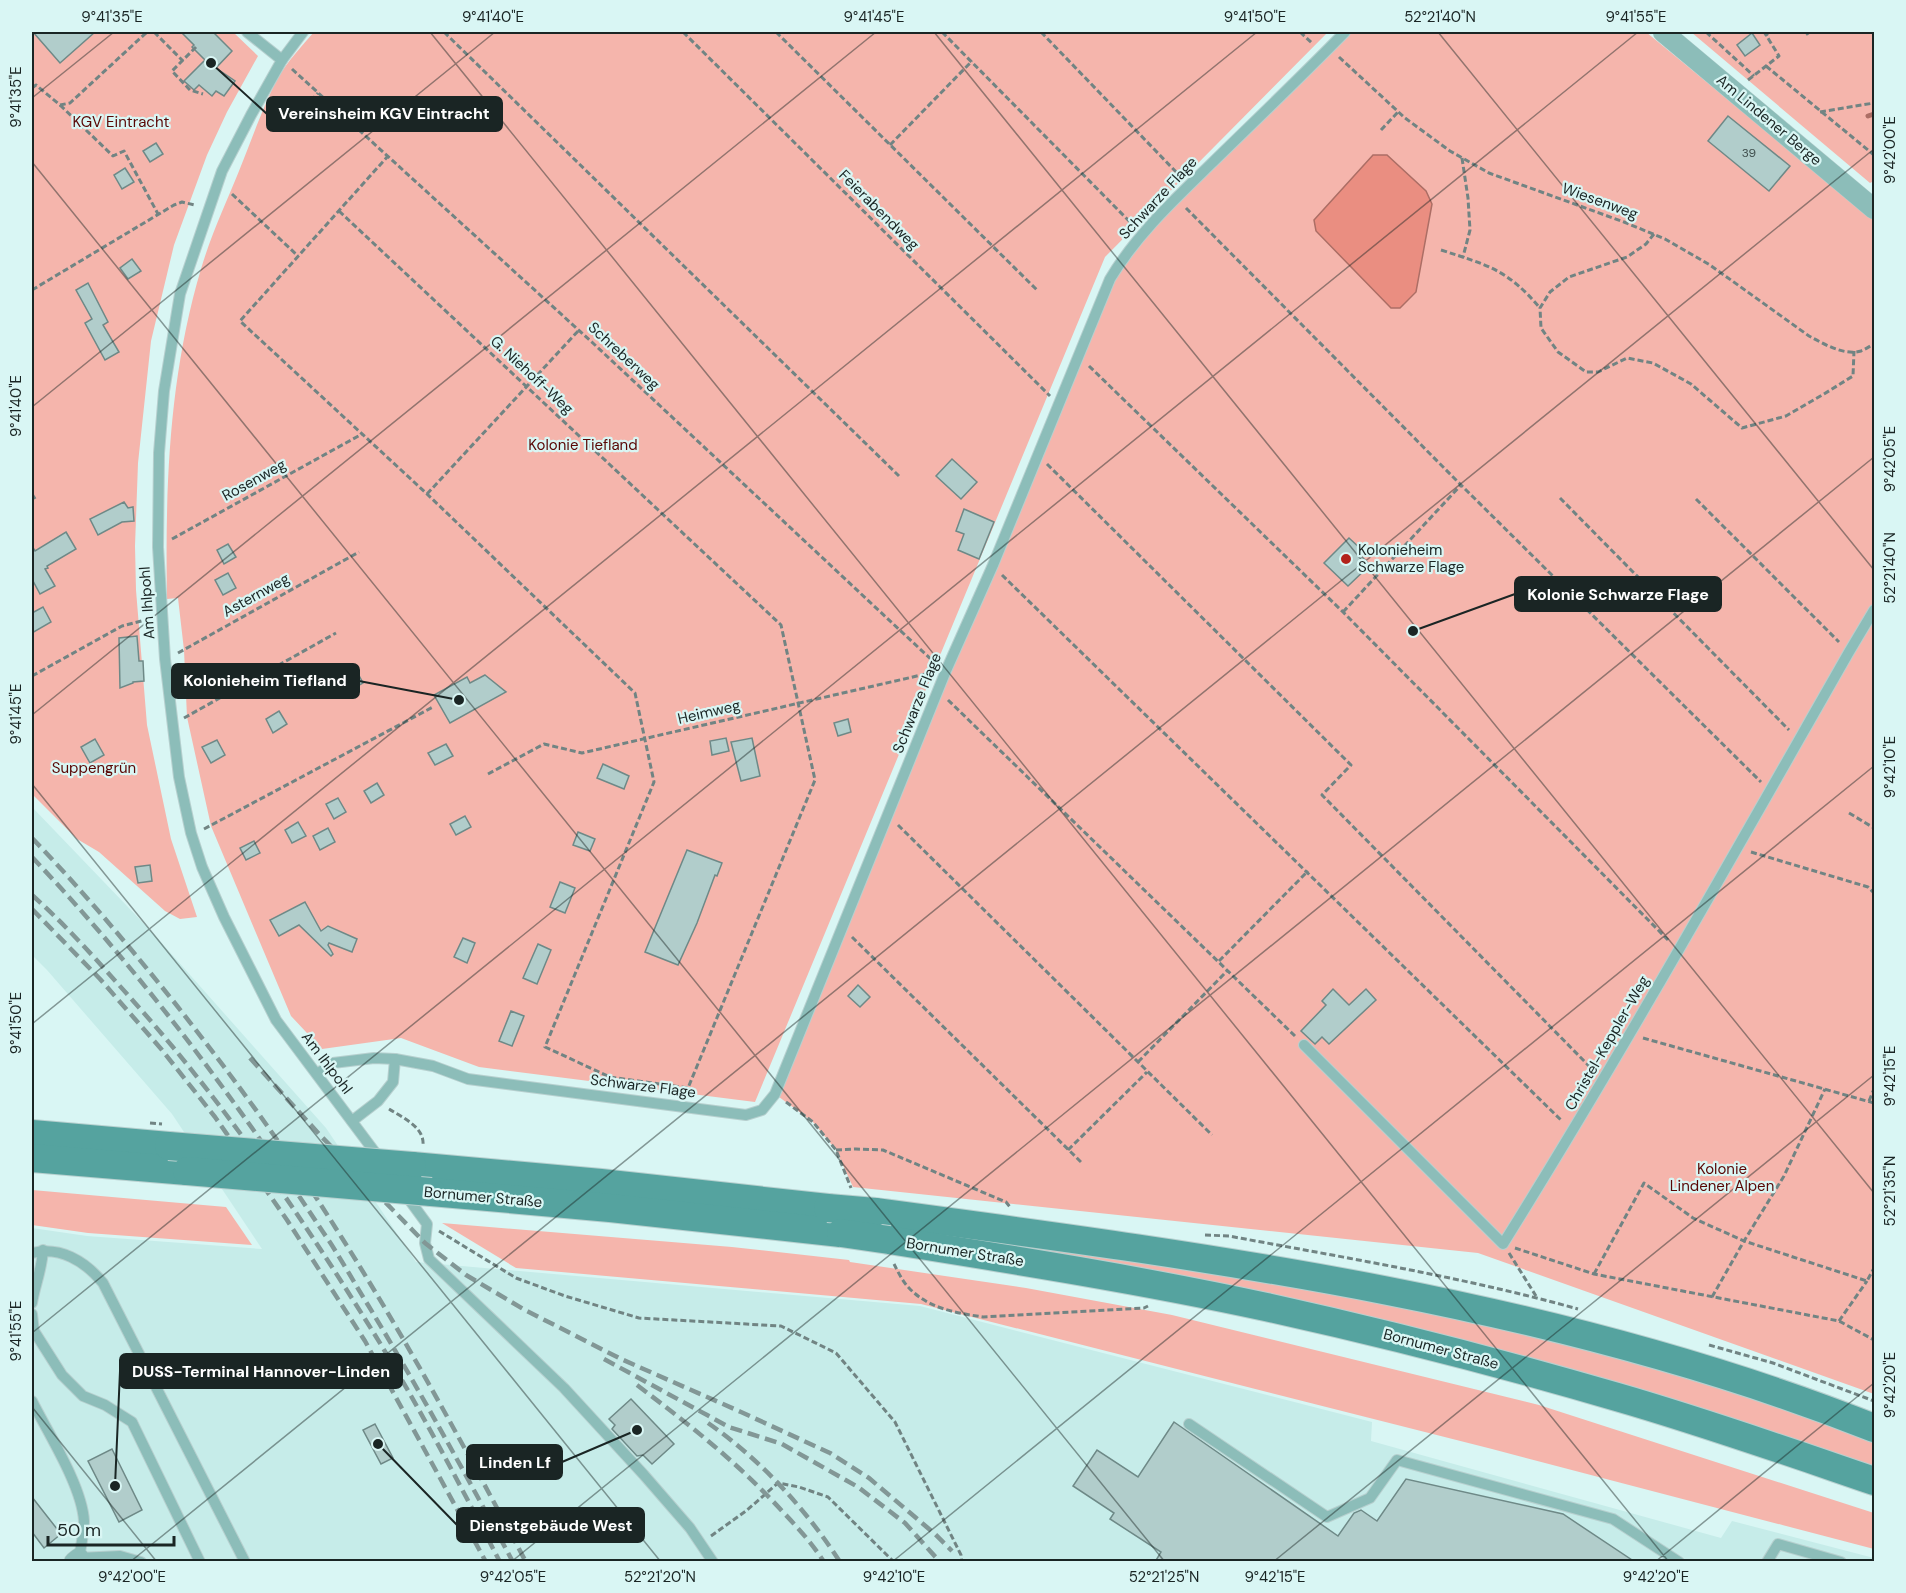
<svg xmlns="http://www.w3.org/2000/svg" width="1906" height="1593" font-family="'DM Sans',sans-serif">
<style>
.built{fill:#c6ece9}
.green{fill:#f5b5ac}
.water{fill:#ea8e81;stroke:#ac6e65;stroke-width:1.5}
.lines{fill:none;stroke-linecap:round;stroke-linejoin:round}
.stream{stroke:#ac6e65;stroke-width:5}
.building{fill:#b1cdcb;stroke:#6e8987;stroke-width:1.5}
.service-casing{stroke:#b7d0cf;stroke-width:12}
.minor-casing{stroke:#b7d0cf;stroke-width:21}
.secondary-casing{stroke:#b7d0cf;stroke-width:30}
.path{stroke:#718483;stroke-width:3;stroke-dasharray:6 3;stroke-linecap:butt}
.service{stroke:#8cbdb9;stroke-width:10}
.minor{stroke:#8cbdb9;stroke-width:20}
.secondary{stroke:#55a39f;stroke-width:28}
.rail{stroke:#829796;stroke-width:4.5;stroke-dasharray:12 6;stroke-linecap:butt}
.secondary-bridge-casing{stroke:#b7d0cf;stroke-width:30;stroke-linecap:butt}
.path-bridge{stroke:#718483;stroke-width:3;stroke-dasharray:6 3;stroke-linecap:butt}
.secondary-bridge{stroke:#55a39f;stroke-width:28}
.ticks{fill:none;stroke:#1a2524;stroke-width:1.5;stroke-opacity:0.45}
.poi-dot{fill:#b2221b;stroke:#d9f6f4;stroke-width:2}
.labels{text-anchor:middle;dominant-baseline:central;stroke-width:4.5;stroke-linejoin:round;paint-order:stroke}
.number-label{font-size:12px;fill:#404f4e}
.street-label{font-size:15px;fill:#1a2524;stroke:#d9f6f4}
.park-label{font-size:15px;fill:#590604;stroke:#d9f6f4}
.poi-label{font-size:15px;fill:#1a2524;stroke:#d9f6f4;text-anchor:start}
.leader{fill:none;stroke:#1a2524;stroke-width:2}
.callout-dot{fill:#1a2524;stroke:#d9f6f4;stroke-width:2}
.callout{fill:#1a2524;stroke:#1a2524;stroke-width:2}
.callout-label{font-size:16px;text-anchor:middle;font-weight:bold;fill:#fff}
.neatline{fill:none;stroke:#1a2524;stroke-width:2}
.ticks-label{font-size:15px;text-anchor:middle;fill:#1a2524}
</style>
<rect width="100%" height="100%" fill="#d9f6f4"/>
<polygon class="built" points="32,807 151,931 326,1128 416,1262 920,1306 1372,1422 1371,1441 1721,1538 1732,1521 1874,1558 1874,1561 32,1561 32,1228 87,1236 262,1249 172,1114 47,970 32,955"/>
<g class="green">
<polygon points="32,32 233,32 258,56 227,112 207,155 174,245 151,341 138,463 135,546 136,590 147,725 171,839 197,917 180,919 165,911 99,852 77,839 32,794"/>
<path d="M314,32H1328L1105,257L755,1102L479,1067L401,1038L322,1049L291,1016L211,826L187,717L184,650L178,598L167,599C165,487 169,376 201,269C211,235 226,203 239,171C251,142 263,106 278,78C287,62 302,46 314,32Z"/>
<polygon points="1347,32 1646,32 1874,220 1874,1394 1478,1253 853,1187 836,1150 813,1122 775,1094 1122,260"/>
<polygon points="1691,32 1874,32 1874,181 1870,183"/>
<polygon points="32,1190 226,1207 252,1245 88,1233 32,1225"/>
<polygon points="442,1223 732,1247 849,1260 850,1262 1026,1288 1172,1315 1539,1405 1874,1513 1874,1549 1492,1449 921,1304 516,1268"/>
<polygon points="888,1228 1154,1260 1425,1309 1701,1378 1874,1439 1874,1468"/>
</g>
<polygon class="water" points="1373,155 1387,155 1426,191 1432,204 1416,292 1400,308 1391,308 1316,231 1314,220"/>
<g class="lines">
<polyline class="stream" points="1868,116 1874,114"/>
</g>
<g class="building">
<polygon points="33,32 95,32 60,63"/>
<polygon points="181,32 213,32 232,51 216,68 235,81 224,96 216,91 212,96 199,85 194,90 184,81 205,60 192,47 194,45"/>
<polygon points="1752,33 1760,45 1745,56 1737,45"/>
<polygon points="1728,116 1790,166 1769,191 1708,141"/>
<polygon points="156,143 163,154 150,162 143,151"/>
<polygon points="125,168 134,182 122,189 114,175"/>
<polygon points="132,259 141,271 128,279 120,268"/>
<polygon points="88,283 108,322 103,325 119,352 105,360 85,323 92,319 76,290"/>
<polygon points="952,459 977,482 961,499 936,476"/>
<polygon points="124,502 128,508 133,507 134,521 122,522 98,535 90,519"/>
<polygon points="964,509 994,522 979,559 958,550 964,534 956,531"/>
<polygon points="66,532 76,549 47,566 48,568 45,569 55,586 40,594 32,579 32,546 35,551"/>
<polygon points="1349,538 1363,551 1360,555 1370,565 1348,586 1324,563"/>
<polygon points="228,544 236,557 224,564 217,550"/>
<polygon points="228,573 236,588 223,595 215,580"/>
<polygon points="43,607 51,622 32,633 32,613"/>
<polygon points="137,636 139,661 143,661 144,681 133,682 133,683 120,688 119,638"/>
<polygon points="355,668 363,683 347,692 338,676"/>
<polygon points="485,675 506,692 450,723 434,695 467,677 470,683"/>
<polygon points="279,711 287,724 273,733 266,719"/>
<polygon points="848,719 851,732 838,736 834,723"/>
<polygon points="726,738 729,751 712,755 710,741"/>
<polygon points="752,738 760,776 741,781 731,742"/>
<polygon points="95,739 104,755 90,763 81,747"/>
<polygon points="217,740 225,755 211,763 202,747"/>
<polygon points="446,744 453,756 435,765 428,753"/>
<polygon points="603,764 629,776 624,789 597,778"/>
<polygon points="377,783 384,795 371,803 364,791"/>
<polygon points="338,798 346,812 334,819 326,804"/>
<polygon points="465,816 471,827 456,835 450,824"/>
<polygon points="298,822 306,836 292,843 285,830"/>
<polygon points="328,828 335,842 320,850 313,836"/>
<polygon points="578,832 595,839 590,851 573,845"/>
<polygon points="254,841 260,853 246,860 240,848"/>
<polygon points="687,850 722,863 717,876 715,875 697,923 678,965 645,952"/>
<polygon points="150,865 152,881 138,883 135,867"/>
<polygon points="560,882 575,888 565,913 550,907"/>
<polygon points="305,902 321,931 328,926 357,939 352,952 329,943 328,945 333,954 331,956 299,925 279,936 270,920"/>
<polygon points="463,938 475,943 467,963 454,957"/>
<polygon points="538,944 551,950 537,984 523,978"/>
<polygon points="858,985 870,997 860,1007 848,996"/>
<polygon points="1333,989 1349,1005 1366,989 1376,1000 1329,1044 1322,1037 1315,1044 1301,1031 1326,1005 1322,1001"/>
<polygon points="511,1011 524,1016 512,1046 499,1041"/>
<polygon points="631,1399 674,1444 652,1464 643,1455 637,1456 612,1429 615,1425 609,1419"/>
<polygon points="1174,1422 1338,1536 1354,1513 1361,1510 1377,1521 1406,1479 1563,1514 1635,1562 1155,1562 1161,1552 1110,1519 1114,1513 1073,1486 1097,1450 1138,1477"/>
<polygon points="375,1424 393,1458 381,1464 363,1430"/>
<polygon points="112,1449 142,1510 119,1522 88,1461"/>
<polygon points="32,1497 61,1534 44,1548 32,1532"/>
</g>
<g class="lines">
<defs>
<g id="service">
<polyline points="247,32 282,60 251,115 222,171 180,294 164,391 159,453 158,547 165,659 179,777 191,833 202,867 224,917 276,1020 380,1159"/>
<polyline points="282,60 303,32"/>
<path d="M1304,1045L1503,1244C1624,1050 1736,850 1849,652L1874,610"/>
<path d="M317,1074L333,1063L374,1058L395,1059L433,1066L468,1079L746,1115L762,1110L775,1094L945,673L993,565L1110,279C1137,234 1175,199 1212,163C1257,119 1302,76 1345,32"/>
<polyline points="352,1121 378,1101 393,1082 395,1059"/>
<polyline points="405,1194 427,1224 425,1243 429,1259 564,1388 644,1475 690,1528 713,1562"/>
<path d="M32,1253C60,1246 85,1261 103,1283L245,1562"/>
<path d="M32,1303C35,1285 42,1269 43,1250"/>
<polyline points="32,1314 34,1331 62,1375 83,1396 105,1405 132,1422 200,1562"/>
<path d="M32,1401C48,1433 82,1486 84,1521C84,1533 81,1546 79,1558L120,1556L141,1562"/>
<polyline points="1189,1424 1327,1517 1370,1498 1397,1460 1613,1519 1679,1562"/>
<polyline points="1767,1562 1778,1544 1841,1562"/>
</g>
<g id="minor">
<polyline points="1663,32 1874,209"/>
<polyline points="74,1562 79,1558"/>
</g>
<g id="secondary">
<polyline points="32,1134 169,1146"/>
<polyline points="32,1158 187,1171"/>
<polyline points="412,1166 601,1183 828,1208"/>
<polyline points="431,1192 610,1208 841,1233"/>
<path d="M875,1212C1212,1257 1556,1302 1874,1428"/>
<path d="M889,1240C1015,1260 1141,1280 1266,1307C1384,1333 1501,1363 1617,1397C1704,1422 1789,1452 1874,1481"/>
</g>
</defs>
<use href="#service" class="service-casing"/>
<use href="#minor" class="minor-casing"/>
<use href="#secondary" class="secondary-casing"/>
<g class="path">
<polyline points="154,32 183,61"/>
<polyline points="444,32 899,476"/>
<polyline points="683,32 1050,396"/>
<polyline points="776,32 1037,290"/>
<polyline points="942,32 1134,226"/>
<polyline points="1041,32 1179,175"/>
<polyline points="1300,32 1313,44"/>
<polyline points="1706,32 1754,76"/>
<polyline points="1764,32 1766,35 1770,32"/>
<polyline points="1806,32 1808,35"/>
<polyline points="196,47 172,71 190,90 203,94"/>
<path d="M1339,57L1405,118L1450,151L1489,173L1624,222L1665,239L1710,265L1809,336C1824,344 1844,356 1861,351C1866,349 1870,346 1874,344"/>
<polyline points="1766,66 1874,155"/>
<polyline points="292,69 595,345 935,663"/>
<polyline points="1748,80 1779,56 1766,35"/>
<polyline points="32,88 36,85 60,105 70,103 147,32"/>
<polyline points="311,101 318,93"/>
<polyline points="60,105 113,156 124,151 158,214"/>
<polyline points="1820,112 1874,103"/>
<polyline points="1381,130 1398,112"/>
<polyline points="890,145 972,61"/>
<polyline points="1462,158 1468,198 1470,230 1463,257"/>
<polyline points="232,194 298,256"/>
<polyline points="1186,208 1461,485 1761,782"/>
<polyline points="339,211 781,625 815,780 688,1088 610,1077 545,1047 654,782 635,693 427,494 240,321 388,156"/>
<polyline points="1654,234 1646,244 1627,257 1569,277 1550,292 1540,308 1541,328 1558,352 1586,372 1598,372 1627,358 1653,363 1691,384 1742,428 1786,416 1824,394 1853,376 1854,351"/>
<path d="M1441,250C1487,265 1507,269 1540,308"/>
<polyline points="32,290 174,205 182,202 195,205"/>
<polyline points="1089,366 1343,612 1668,940"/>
<polyline points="1047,464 1351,765 1322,795 1593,1070"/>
<polyline points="32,494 35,499"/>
<polyline points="427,494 579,330"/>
<polyline points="1560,498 1789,730"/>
<polyline points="1696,499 1839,642"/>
<polyline points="172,539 362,434"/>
<polyline points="1002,575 1562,1121"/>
<polyline points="1343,612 1461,485"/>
<polyline points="178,653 359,552"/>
<polyline points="32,676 122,626 149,619"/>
<polyline points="948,700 1295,1036"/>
<polyline points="184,718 336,633"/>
<polyline points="488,774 544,744 582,753 930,673"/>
<polyline points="1849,813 1874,828"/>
<polyline points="898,825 1212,1135"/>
<polyline points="204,829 433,707"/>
<polyline points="1751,852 1868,887 1874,893"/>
<polyline points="852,937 1082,1163"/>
<polyline points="1219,961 1308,871"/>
<polyline points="1643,1038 1874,1103"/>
<polyline points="1138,1062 1228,970"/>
<polyline points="1869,1101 1874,1089"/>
<polyline points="786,1102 813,1122 836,1150 851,1188"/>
<path d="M389,1109C403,1118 425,1127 423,1146"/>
<polyline points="836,1150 856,1149 883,1150 1006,1202 1010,1207"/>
<polyline points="1068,1150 1147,1072"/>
<polyline points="439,1231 516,1278 565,1296 639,1318 781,1326 836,1353 895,1422 961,1555 962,1562"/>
<path d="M1205,1235L1229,1236C1346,1258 1463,1277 1578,1309"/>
<polyline points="1515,1248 1594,1274 1839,1321 1874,1340"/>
<polyline points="1509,1253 1536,1296"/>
<path d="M894,1264C898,1272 903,1282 909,1288C929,1309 957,1313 983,1317L1144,1308L1148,1306"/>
<polyline points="1594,1274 1644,1183 1693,1218 1744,1241 1867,1281 1874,1268"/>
<polyline points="1712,1297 1744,1241 1784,1176 1825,1089"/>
<polyline points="1839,1321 1867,1281"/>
<polyline points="1709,1345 1773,1363 1874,1401"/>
<polyline points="711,1536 746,1511 778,1483 799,1487 828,1497 894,1562"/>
</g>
<use href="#service" class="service"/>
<use href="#minor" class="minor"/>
<use href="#secondary" class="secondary"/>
<g class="rail">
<path d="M32,838C82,890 129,946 174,1002C231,1074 286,1149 335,1227C404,1335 465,1448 526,1562"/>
<path d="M32,857C141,972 236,1100 323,1232C339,1255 353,1281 368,1305C419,1389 466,1475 513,1562"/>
<path d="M32,895C69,928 102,966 135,1003C226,1105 303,1219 375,1335C420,1408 460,1485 500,1562"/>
<polyline points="32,909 100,979 162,1050 215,1117 287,1220 365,1341 486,1562"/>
<polyline points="250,1058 319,1134 425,1243 466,1275 525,1310 621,1359 741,1412 830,1453 869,1478 935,1534 952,1551"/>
<polyline points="604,1359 729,1427 782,1444 858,1487 905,1523 940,1562"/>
<path d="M637,1385C691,1426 737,1462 783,1512C798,1528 812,1543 824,1562"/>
<path d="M708,1423C760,1459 806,1509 840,1562"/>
</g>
<defs>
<g id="secondary-bridge">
<polyline points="169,1146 412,1166"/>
<polyline points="187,1171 431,1192"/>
<polyline points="828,1208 875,1212"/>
<polyline points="841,1233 889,1240"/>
</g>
</defs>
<use href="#secondary-bridge" class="secondary-bridge-casing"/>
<polyline class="path-bridge" points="150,1123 162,1124"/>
<use href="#secondary-bridge" class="secondary-bridge"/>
</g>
<path class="ticks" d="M430,32L1669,1562M934,32L1874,1193M1438,32L1874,570M32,98L114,32M32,162L1165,1562M32,407L495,32M32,715L876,32M32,784L661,1562M32,1024L1257,32M32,1333L1638,32M32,1407L157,1562M130,1562L1874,149M511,1562L1874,457M892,1562L1874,766M1273,1562L1874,1075M1655,1562L1874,1383"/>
<circle class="poi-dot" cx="1346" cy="559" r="6"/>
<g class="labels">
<g class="number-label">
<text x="1749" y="153">39</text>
</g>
<g class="street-label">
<text transform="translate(1769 120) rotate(40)">Am Lindener Berge</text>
<text transform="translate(1158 198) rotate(-47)">Schwarze Flage</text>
<text transform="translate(1600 201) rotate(20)">Wiesenweg</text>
<text transform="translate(879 210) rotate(45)">Feierabendweg</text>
<text transform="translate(624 356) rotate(43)">Schreberweg</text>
<text transform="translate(532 375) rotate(43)">G. Niehoff-Weg</text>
<text transform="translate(254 480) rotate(-29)">Rosenweg</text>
<text transform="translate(256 595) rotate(-29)">Asternweg</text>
<text transform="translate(147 603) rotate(-94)">Am Ihlpohl</text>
<text transform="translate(917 703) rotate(-68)">Schwarze Flage</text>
<text transform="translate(709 712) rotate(-13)">Heimweg</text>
<text transform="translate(1607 1043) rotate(-60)">Christel-Keppler-Weg</text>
<text transform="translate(327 1063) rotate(53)">Am Ihlpohl</text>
<text transform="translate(643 1086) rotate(7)">Schwarze Flage</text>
<text transform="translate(483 1197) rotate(5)">Bornumer Straße</text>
<text transform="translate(965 1252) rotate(9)">Bornumer Straße</text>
<text transform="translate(1441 1349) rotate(15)">Bornumer Straße</text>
</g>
<g class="park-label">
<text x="121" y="122">KGV Eintracht</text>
<text x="583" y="445">Kolonie Tiefland</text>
<text x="94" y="768">Suppengrün</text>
<text x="1722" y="1169">Kolonie<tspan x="1722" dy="17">Lindener Alpen</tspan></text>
</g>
<g class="poi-label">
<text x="1358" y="550">Kolonieheim<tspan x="1358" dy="17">Schwarze Flage</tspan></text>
</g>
</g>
<path class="leader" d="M211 63L267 114M1413 631L1515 594M459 700L359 681M115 1486L120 1371M637 1430L562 1462M378 1444L457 1525"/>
<g class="callout-dot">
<circle cx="211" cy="63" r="6"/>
<circle cx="1413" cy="631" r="6"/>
<circle cx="459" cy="700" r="6"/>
<circle cx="115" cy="1486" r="6"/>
<circle cx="637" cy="1430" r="6"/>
<circle cx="378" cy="1444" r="6"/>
</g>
<g class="callout">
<rect x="267" y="97" width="235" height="34" rx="6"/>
<rect x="1515" y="577" width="206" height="34" rx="6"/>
<rect x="172" y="664" width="187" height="34" rx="6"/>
<rect x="120" y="1354" width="282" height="34" rx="6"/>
<rect x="467" y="1445" width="95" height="34" rx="6"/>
<rect x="457" y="1508" width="187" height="34" rx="6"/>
</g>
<g class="callout-label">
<text x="384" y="119">Vereinsheim KGV Eintracht</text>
<text x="1618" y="600">Kolonie Schwarze Flage</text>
<text x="265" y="686">Kolonieheim Tiefland</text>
<text x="261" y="1377">DUSS-Terminal Hannover-Linden</text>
<text x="515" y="1468">Linden Lf</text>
<text x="551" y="1531">Dienstgebäude West</text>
</g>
<rect width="1906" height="1593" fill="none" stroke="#d9f6f4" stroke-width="66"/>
<path d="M48 1536v9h126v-9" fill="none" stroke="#1a2524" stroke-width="3"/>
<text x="57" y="1536" font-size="18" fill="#1a2524" stroke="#d9f6f4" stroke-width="4.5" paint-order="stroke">50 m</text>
<rect x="33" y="33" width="1840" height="1527" class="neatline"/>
<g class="ticks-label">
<text x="112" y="22">9°41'35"E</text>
<text x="493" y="22">9°41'40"E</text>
<text x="874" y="22">9°41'45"E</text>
<text x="1255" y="22">9°41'50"E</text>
<text x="1440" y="22">52°21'40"N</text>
<text x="1636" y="22">9°41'55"E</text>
<text transform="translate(16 97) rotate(-90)" y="5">9°41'35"E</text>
<text transform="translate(1890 150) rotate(-90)" y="5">9°42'00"E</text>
<text transform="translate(16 406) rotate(-90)" y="5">9°41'40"E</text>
<text transform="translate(1890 459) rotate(-90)" y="5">9°42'05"E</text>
<text transform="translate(1890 568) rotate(-90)" y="5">52°21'40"N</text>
<text transform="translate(16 714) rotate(-90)" y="5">9°41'45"E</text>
<text transform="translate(1890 767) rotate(-90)" y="5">9°42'10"E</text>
<text transform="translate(16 1023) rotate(-90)" y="5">9°41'50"E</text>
<text transform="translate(1890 1076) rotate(-90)" y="5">9°42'15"E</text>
<text transform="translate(1890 1191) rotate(-90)" y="5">52°21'35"N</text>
<text transform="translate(16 1331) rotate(-90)" y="5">9°41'55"E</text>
<text transform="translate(1890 1385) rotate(-90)" y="5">9°42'20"E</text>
<text x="132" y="1582">9°42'00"E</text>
<text x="513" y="1582">9°42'05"E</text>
<text x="660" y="1582">52°21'20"N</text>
<text x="894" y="1582">9°42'10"E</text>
<text x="1164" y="1582">52°21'25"N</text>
<text x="1275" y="1582">9°42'15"E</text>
<text x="1656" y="1582">9°42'20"E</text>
</g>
</svg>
